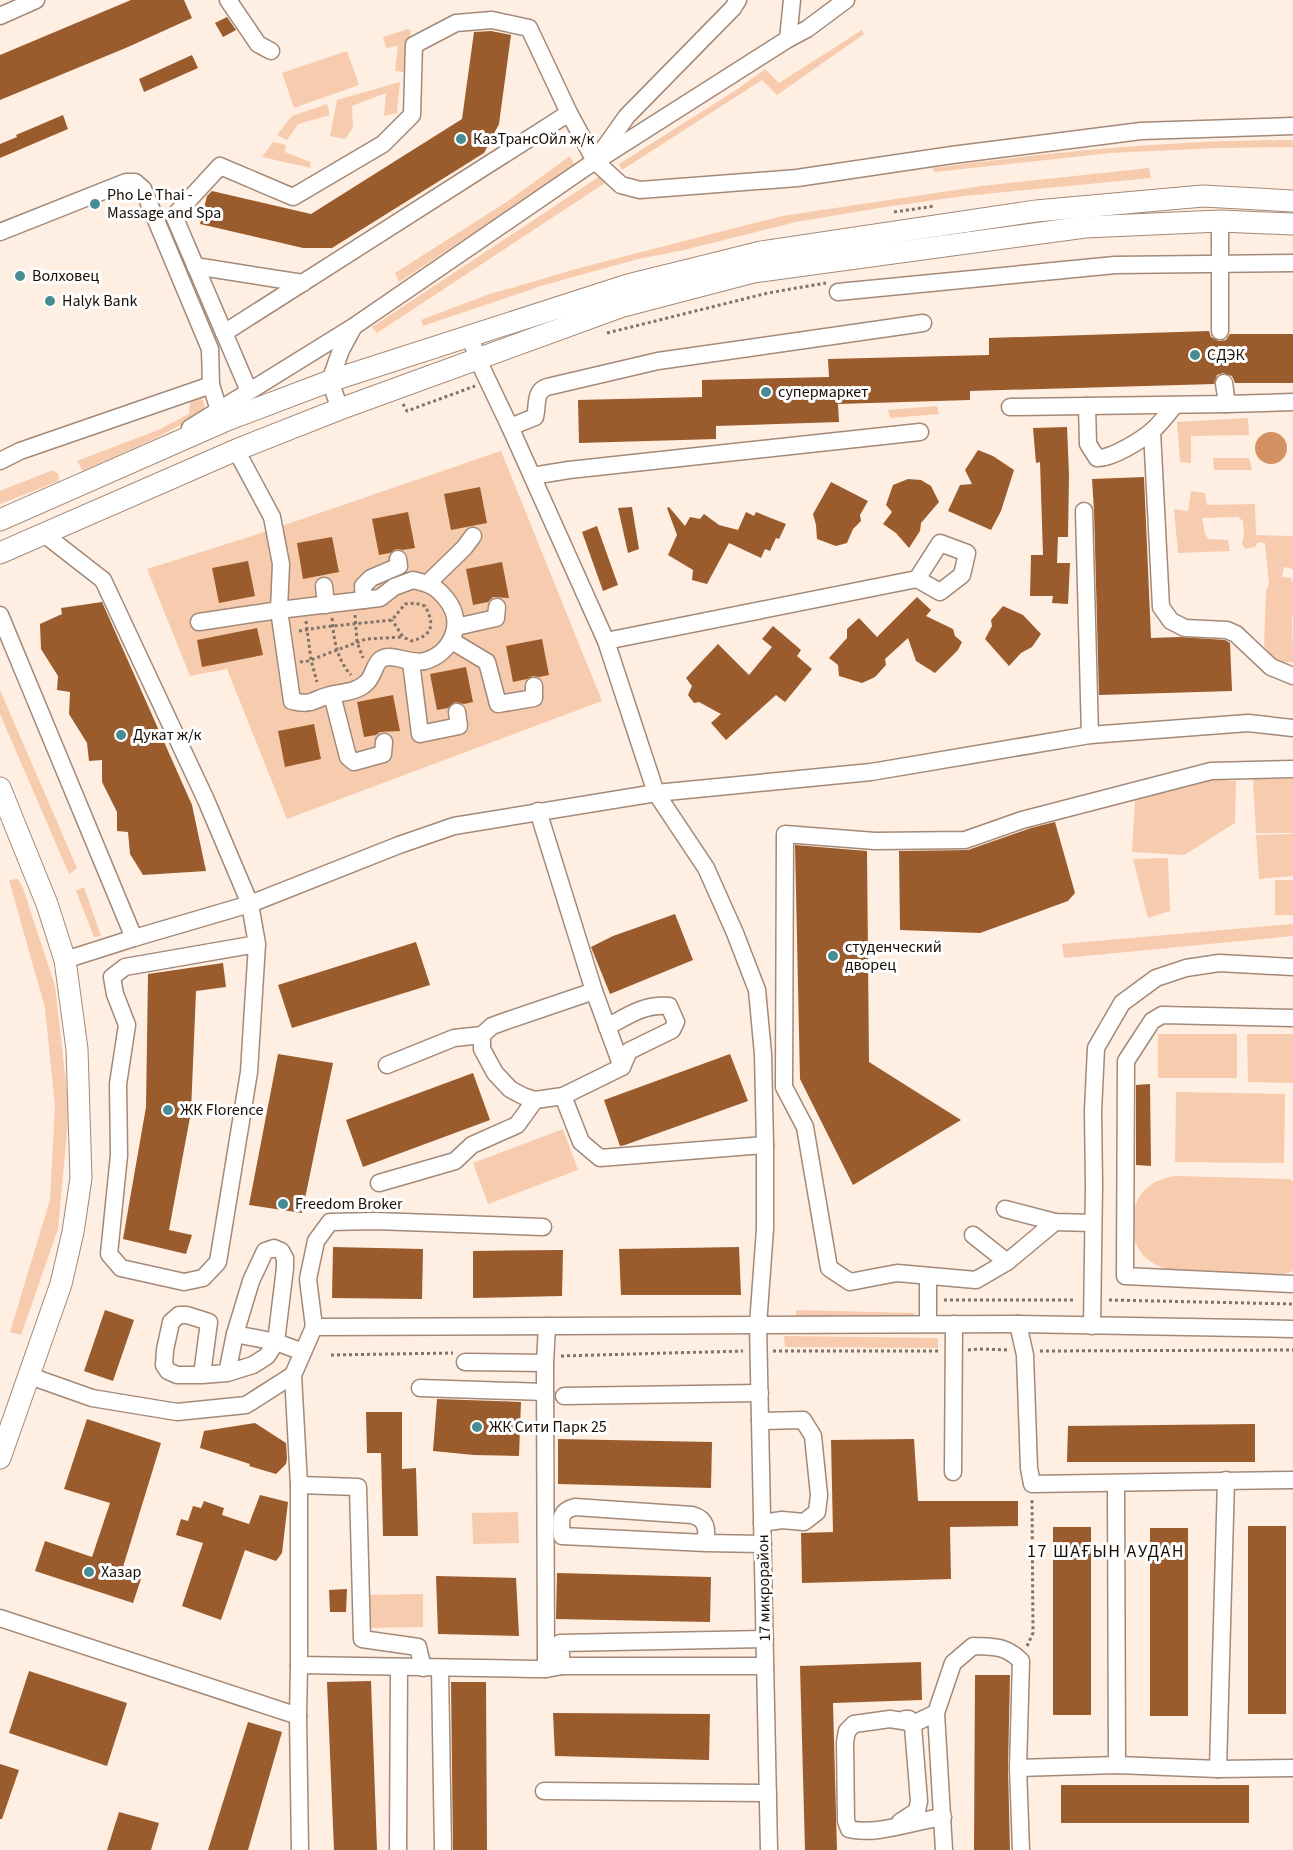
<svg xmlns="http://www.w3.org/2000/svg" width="1293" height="1850" font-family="'Source Sans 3',sans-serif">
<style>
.green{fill:#f7ccae}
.water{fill:#d39161}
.building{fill:#9a5c2c}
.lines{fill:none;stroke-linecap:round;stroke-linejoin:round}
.minor-casing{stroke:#a38977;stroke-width:19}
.major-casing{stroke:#a38977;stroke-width:23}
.path{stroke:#80736a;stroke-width:3;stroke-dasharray:3 3;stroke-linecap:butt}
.minor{stroke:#fff;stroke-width:16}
.major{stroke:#fff;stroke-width:21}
.poi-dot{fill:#468c95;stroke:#fefefe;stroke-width:2}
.labels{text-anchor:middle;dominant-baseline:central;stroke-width:6;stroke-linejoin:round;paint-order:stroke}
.poi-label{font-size:16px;fill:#170e07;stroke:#fefefe;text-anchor:start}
.street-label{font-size:16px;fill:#170e07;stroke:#fefefe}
.neighbourhood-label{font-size:18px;letter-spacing:1.5px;fill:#170e07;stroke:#fefefe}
</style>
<rect width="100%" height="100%" fill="#ffeee2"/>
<g class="green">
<polygon points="408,29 411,31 404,72 395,71 398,46 386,48 383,37"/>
<polygon points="862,30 864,34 777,95 762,80 622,170 619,164 736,90 765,69 779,83"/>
<polygon points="347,51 359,85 294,108 282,73"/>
<polygon points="400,82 397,113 384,116 386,93 352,106 353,128 345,139 330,136 337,100"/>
<polygon points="327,104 330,115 298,124 287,140 277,135 292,116"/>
<path d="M1293,140V147L1218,148L1110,153L934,172L933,168C1052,152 1172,140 1293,140Z"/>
<polygon points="273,142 286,145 285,152 310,162 311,168 262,157"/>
<polygon points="570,156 575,166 399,282 395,273 508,201"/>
<polygon points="1149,168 1151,178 964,196 879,208 796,222 684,250 638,259 541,286 423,326 421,320 487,295 583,267 782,216 982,186"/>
<polygon points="603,174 608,181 377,333 372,327"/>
<path d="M196,394C204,399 205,403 205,412L154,439L83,471L77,461L158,430L189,414L190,400Z"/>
<polygon points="937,406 939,414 890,418 888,410"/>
<polygon points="1248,418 1249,435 1191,436 1191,463 1180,462 1177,422"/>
<polygon points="501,451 602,701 287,819 227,669 190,676 147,569 255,535"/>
<polygon points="1213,458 1249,458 1252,470 1214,470"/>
<polygon points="53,470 58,474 59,481 0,504 0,491"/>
<polygon points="1191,491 1205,493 1207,505 1255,504 1256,535 1293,536 1293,569 1284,567 1282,577 1291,578 1293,583 1293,616 1292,617 1293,662 1277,663 1269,655 1264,645 1266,591 1269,584 1265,543 1258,542 1255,547 1245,549 1242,544 1244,535 1243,521 1238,517 1202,518 1205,533 1208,539 1228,540 1230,551 1178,553 1174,509 1188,511"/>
<polygon points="0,690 77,868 69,874 0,714"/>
<polygon points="1212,779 1236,781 1235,823 1184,855 1132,852 1135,800"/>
<polygon points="1253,779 1293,779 1293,833 1256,833"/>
<polygon points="1293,834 1293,876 1259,879 1256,835"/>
<polygon points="1168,858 1170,911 1148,918 1133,859"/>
<polygon points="18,879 23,888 55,986 69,1109 58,1229 21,1335 10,1332 50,1200 55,1106 45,1008 9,880"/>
<rect x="1275" y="880" width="18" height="35"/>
<polygon points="84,887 101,936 94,937 76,891"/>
<polygon points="1293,924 1293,936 1064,958 1062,944"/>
<rect x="1158" y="1034" width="79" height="44"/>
<polygon points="1247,1034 1293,1034 1293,1083 1248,1082"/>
<polygon points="1176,1092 1285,1094 1284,1163 1175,1162"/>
<polygon points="563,1129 578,1170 488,1204 473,1163"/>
<path d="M1174,1176L1289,1179L1293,1181V1271L1284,1274L1175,1272C1165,1269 1154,1265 1146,1258C1126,1240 1128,1199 1152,1184C1158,1180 1167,1178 1174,1176Z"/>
<polygon points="796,1310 914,1313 913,1318 796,1318"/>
<polygon points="784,1336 938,1338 938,1348 785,1347"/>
<polygon points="518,1512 519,1543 473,1544 472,1513"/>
<polygon points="423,1594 423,1627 366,1628 365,1595"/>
</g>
<circle class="water" cx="1271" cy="448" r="16"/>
<g class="building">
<polygon points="131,0 184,0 192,18 128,47 0,100 0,55"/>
<polygon points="227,17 236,30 223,37 215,23"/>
<polygon points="491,31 511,35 499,124 484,153 332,248 303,248 200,224 207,196 212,191 311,214 462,119 474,32"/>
<polygon points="192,55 198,68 144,92 139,79"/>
<polygon points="63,115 68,129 0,158 0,144 17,137 16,135"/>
<polygon points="1209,331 1211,337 1219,341 1226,340 1230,334 1293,334 1293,383 1235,383 1232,376 1223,373 1217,375 1214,384 970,391 970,400 838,404 839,422 716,426 716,439 579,443 578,400 702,397 702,380 829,377 828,359 989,355 989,338"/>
<polygon points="1067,427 1069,475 1068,537 1058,537 1057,563 1070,563 1068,604 1052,603 1053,596 1030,596 1031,555 1043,555 1040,462 1036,463 1033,428"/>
<polygon points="978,450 993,456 1014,470 1001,511 991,530 948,511 960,485 972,484 965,470"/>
<polygon points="1144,477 1151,638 1180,637 1225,640 1230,643 1232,691 1099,695 1094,511 1092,479"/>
<polygon points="908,479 921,480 931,486 939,502 921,523 920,531 909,548 896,533 883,524 892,512 886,505 893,485"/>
<polygon points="831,482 868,501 860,515 861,521 853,529 847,543 836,546 817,539 816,525 813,514"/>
<polygon points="480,487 487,523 451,530 444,494"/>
<polygon points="632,507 639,549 628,553 618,508"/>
<polygon points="669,507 685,526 690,517 700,519 704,514 719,525 738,530 746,512 754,516 756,512 786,524 779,539 776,538 770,551 765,549 761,558 729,543 707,584 692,580 693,570 668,555 677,535 667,508"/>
<polygon points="408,512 415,548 403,550 396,549 390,553 379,555 372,519"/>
<polygon points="597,526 618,585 603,591 582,532"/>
<polygon points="332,537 339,572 303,579 297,543"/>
<polygon points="248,561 255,596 219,603 212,568"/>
<polygon points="502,562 509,598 493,597 488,602 473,605 466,569"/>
<polygon points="917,597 931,610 926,616 953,629 955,636 962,642 958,650 935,673 916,661 908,638 885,659 886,665 875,677 862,683 839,676 838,665 829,658 847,638 847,629 859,618 877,637"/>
<polygon points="102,602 192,805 206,871 143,875 130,854 128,832 117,831 117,812 102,782 102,760 89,761 87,743 69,714 70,692 57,690 58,676 41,649 40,624 62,614 61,608"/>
<polygon points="1003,606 1023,615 1041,634 1032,647 1021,653 1009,666 985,639 992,626 991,620"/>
<polygon points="773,626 801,650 797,656 812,669 785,702 776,695 726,740 711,723 721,714 699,702 694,703 688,695 692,686 686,678 718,644 749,675 772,647 762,639"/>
<polygon points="257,628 263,655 202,667 197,640"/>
<polygon points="542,639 549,675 539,677 533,676 527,679 513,682 506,646"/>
<polygon points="466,667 473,702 464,704 455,702 448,708 437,710 430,674"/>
<polygon points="393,695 400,731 380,732 376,735 364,737 357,702"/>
<polygon points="314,724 321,759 285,767 278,731"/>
<polygon points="1055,822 1075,893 1068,901 980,933 900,930 899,851 968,850 1031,828"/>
<polygon points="795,845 867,851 869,1062 961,1120 853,1185 800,1079"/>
<polygon points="675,914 693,960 610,994 591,947 613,936"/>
<polygon points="416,942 430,985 292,1028 278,985"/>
<polygon points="223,963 226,987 196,991 191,1112 169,1230 192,1235 186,1254 123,1239 146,1107 148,974"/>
<polygon points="278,1054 333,1063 302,1213 249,1205"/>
<polygon points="730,1054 748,1101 625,1145 620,1146 604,1100"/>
<polygon points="473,1073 490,1120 363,1167 346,1120"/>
<polygon points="1150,1084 1151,1166 1136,1165 1136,1085"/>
<polygon points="333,1247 423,1249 422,1299 332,1298"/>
<polygon points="739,1247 741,1295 621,1295 619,1249"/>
<polygon points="563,1250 562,1296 473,1298 473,1251"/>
<polygon points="105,1310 134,1320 113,1381 84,1371"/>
<polygon points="437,1399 521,1402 519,1456 474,1455 433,1451"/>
<polygon points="366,1412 402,1412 402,1469 416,1468 418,1536 383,1536 381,1453 367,1453"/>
<polygon points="87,1419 161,1443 123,1567 143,1573 133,1603 35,1571 45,1541 92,1557 110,1503 64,1489"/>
<polygon points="255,1423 286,1443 287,1459 286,1464 276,1474 249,1466 250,1464 200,1448 204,1431"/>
<polygon points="1255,1424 1255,1462 1067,1462 1068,1426"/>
<polygon points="558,1439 712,1442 711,1488 558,1484"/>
<polygon points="914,1439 918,1501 1018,1501 1018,1526 950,1527 951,1579 802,1583 801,1533 833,1532 831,1440"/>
<polygon points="260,1495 288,1502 282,1553 276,1561 245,1550 221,1620 182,1606 203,1543 176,1535 181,1519 188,1521 193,1506 201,1508 204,1501 224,1508 222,1515 249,1524"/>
<rect x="1248" y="1526" width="38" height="188"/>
<rect x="1053" y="1527" width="38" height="188"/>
<rect x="1150" y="1528" width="38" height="188"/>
<polygon points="557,1573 711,1577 710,1622 556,1619"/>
<polygon points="436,1576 516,1578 519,1636 438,1634"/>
<polygon points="347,1589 346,1612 330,1612 329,1590"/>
<polygon points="921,1662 922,1700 833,1703 837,1850 805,1850 800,1666"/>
<polygon points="29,1671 127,1703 107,1766 9,1733"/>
<polygon points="975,1675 1010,1675 1008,1768 1010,1850 974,1850"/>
<polygon points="371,1681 377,1850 334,1850 327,1682"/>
<polygon points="451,1682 486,1682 487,1850 453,1850"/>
<polygon points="553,1713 710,1714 709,1760 555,1756"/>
<polygon points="248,1722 282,1732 248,1850 208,1850"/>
<polygon points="0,1764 19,1770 2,1819 0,1819"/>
<rect x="1061" y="1785" width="188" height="38"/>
<polygon points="119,1812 159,1823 151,1850 107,1850"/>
</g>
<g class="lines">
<defs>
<g id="minor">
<polyline points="228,0 258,44 271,51"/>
<polyline points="0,16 36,0"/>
<polyline points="788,39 807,29 846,0"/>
<polyline points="601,158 788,39 792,0"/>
<polyline points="0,232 126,182 135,182 143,189 210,349 211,385 219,410"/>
<polyline points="195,266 303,283"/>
<polyline points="838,292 1115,265 1293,263"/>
<polyline points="1220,331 1220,221"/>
<polyline points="224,333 569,113"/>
<polyline points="470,336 478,360 510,427 606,641 656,793 706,868 735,933 757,990 763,1054 765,1145 765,1229 758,1325 769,1850"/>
<polyline points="249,391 174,216 220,166 293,197 383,144 412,115 414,45 456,23 492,20 529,28 569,113 595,161 621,185 640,190 797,178 952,155 1141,131 1293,126"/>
<polyline points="1227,404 1293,402"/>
<path d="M1087,406L1088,444L1097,458C1111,459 1142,440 1153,430C1161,423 1168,413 1175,405"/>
<polyline points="1010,407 1227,404 1224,383"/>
<polyline points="340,409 330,381 341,350 353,328"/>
<path d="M510,427L535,417C538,406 534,391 547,387L658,361L923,323"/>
<polyline points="190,428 353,327 595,161 627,116 733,8 738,0"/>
<polyline points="1152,431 1161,607 1171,621 1185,628 1227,630 1236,634 1271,667 1293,676"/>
<polyline points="0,461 20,451 211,385"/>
<polyline points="532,476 569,470 920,432"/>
<polyline points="1084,511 1090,735"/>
<polyline points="44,534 103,580 206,800 250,904 257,944 249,1072 218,1262 203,1278 184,1282 121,1268 109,1254 119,1155 118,1084 127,1025 115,994 112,977 125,967 257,944"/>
<path d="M413,580C430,584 436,586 447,600C465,623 452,653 425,661C408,665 391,651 380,660C374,665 373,678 366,683C356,693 340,692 327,696C321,697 316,701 310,702C304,704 298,702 292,701L279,610L380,598L394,587Z"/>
<polyline points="428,583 464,548 473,536"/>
<polyline points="324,586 326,605"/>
<polyline points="364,600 363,586 371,578 399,566 398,559"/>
<polyline points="0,615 134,938"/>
<polyline points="199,622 279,610 281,564 272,517 236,450"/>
<polyline points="456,627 496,618 497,607"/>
<polyline points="452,641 487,662 498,704 534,698 534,686"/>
<polyline points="606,641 917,579 940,592 962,575 967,553 940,543 917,579"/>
<polyline points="411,662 420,734 459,726 457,712"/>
<polyline points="332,695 348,757 354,762 383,754 384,742"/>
<polyline points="538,811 594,991 622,1067"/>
<polyline points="65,960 134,938 250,904 399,845 454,826 656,793 871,772 1090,735 1248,723 1293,728"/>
<polyline points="1293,1018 1162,1015 1152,1021 1126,1061 1125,1276 1293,1284"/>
<path d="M482,1035V1049L495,1073L510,1089L523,1096L535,1100L563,1096L622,1067L629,1051L672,1030L676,1022L669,1006C644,1004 629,1015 607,1027"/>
<polyline points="387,1065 454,1038 482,1035 492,1026 503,1022 594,991"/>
<polyline points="563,1096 581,1142 600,1158 765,1145"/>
<polyline points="379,1183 455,1161 472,1145 517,1125 535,1100"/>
<polyline points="1005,1209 1055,1222 1093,1223"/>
<polyline points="973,1235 1007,1262 1055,1222"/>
<polyline points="1007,1262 976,1280 897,1273 850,1282 829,1268 805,1127 784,1087 785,834 875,841 965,840 1022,820 1211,771 1293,769"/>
<polyline points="928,1276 928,1324"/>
<polyline points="1018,1324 1025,1355 1029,1468 1032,1484 1293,1480"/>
<polyline points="1092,1326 1094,1185 1093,1111 1096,1048 1122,1003 1156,978 1186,968 1219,963 1293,967"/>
<polyline points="314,1327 308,1279 316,1241 330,1222 375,1221 543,1227"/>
<polyline points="235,1334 276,1342 303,1352"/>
<polyline points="465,1362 545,1363"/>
<polyline points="202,1375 209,1322 187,1315 179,1315 171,1322 165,1350 164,1365 168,1371 177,1375 202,1375 227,1373 253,1365 267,1356 276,1342 285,1268 285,1258 281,1251 274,1248 265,1251 251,1281 235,1334 227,1373"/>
<polyline points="293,1375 299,1485 299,1665 298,1716 300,1850"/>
<polyline points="30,1376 92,1398 177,1412 246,1405 293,1375 314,1327 1018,1324 1293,1329"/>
<polyline points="420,1388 545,1392"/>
<polyline points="564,1396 760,1393"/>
<polyline points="760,1421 803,1420 813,1436 819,1495 817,1512 804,1522 782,1520 762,1523"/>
<polyline points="953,1472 954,1324"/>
<polyline points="1116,1483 1117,1765"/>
<polyline points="299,1485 358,1487 362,1639 418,1647 423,1668"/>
<path d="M706,1543L562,1536C561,1521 558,1511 575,1507L692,1515C707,1519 707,1529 706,1543L763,1544"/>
<polyline points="0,1618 298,1716"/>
<polyline points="299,1665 534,1669 546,1669 562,1666 765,1666"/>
<polyline points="562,1666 560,1643 765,1639"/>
<polyline points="440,1668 443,1850"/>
<polyline points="546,1669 545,1363 547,1326"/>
<path d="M936,1713L915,1723L890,1719L854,1724L847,1731L845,1742L846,1821L849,1829C875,1836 915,1821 943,1817"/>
<polyline points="1018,1768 1117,1765 1218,1769 1293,1768"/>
<polyline points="1218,1769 1226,1480"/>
<polyline points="544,1791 768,1793"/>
<polyline points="900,1822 917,1811 919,1801 913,1726 909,1719 905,1719"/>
<polyline points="398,1850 399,1667"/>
<path d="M944,1850L936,1713L953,1663L973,1646C994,1647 1005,1645 1021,1661L1018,1768L1021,1850"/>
</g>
<g id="major">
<polyline points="0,520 227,420 330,381 628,285 761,252 1036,211 1203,196 1293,201"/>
<polyline points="0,553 236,450 340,409 623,306 753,272 1085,227 1220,221 1293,224"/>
<polyline points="0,788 47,904 65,960 77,1049 81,1178 73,1232 61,1284 0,1458"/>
</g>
</defs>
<use href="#minor" class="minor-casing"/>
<use href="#major" class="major-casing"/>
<g class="path">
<polyline points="894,212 935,206"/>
<polyline points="607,333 768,293 826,283"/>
<polyline points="403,404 407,411 475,386"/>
<polyline points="355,615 357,642 363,658"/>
<path d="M332,618C334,640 336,658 351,675"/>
<polyline points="306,621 311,660 317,682"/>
<path d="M299,631L323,627L392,620L405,604L415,603L425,606C435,624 433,636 411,641L403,637L392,620"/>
<polyline points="300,662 308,661 366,639 403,637"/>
<polyline points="944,1300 1076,1300"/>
<polyline points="1109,1300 1293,1304"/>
<polyline points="968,1350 979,1349 1010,1350"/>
<polyline points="773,1351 938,1351"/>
<polyline points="1040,1351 1293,1350"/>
<polyline points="331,1355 453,1353"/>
<polyline points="561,1356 743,1351"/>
<polyline points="1027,1646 1033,1633 1032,1500"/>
</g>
<use href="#minor" class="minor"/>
<use href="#major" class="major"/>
</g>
<g class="poi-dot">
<circle cx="461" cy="139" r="6"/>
<circle cx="95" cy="204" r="6"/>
<circle cx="20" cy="276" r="6"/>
<circle cx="50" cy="301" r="6"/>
<circle cx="1195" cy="355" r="6"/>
<circle cx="766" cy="392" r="6"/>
<circle cx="121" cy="735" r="6"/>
<circle cx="833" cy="956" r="6"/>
<circle cx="168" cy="1110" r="6"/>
<circle cx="283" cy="1204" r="6"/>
<circle cx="477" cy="1427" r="6"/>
<circle cx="89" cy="1572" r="6"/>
</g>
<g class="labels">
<g class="poi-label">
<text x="473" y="139">КазТрансОйл ж/к</text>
<text x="107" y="195">Pho Le Thai -<tspan x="107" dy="18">Massage and Spa</tspan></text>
<text x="32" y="276">Волховец</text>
<text x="62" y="301">Halyk Bank</text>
<text x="1207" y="355">СДЭК</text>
<text x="778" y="392">супермаркет</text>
<text x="133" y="735">Дукат ж/к</text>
<text x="845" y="947">студенческий<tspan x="845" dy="18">дворец</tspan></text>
<text x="180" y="1110">ЖК Florence</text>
<text x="295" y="1204">Freedom Broker</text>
<text x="489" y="1427">ЖК Сити Парк 25</text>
<text x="101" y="1572">Хазар</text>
</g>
<g class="street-label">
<text transform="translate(764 1588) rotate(-91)">17 микрорайон</text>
</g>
<g class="neighbourhood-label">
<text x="1106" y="1551">17 ШАҒЫН АУДАН</text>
</g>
</g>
</svg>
